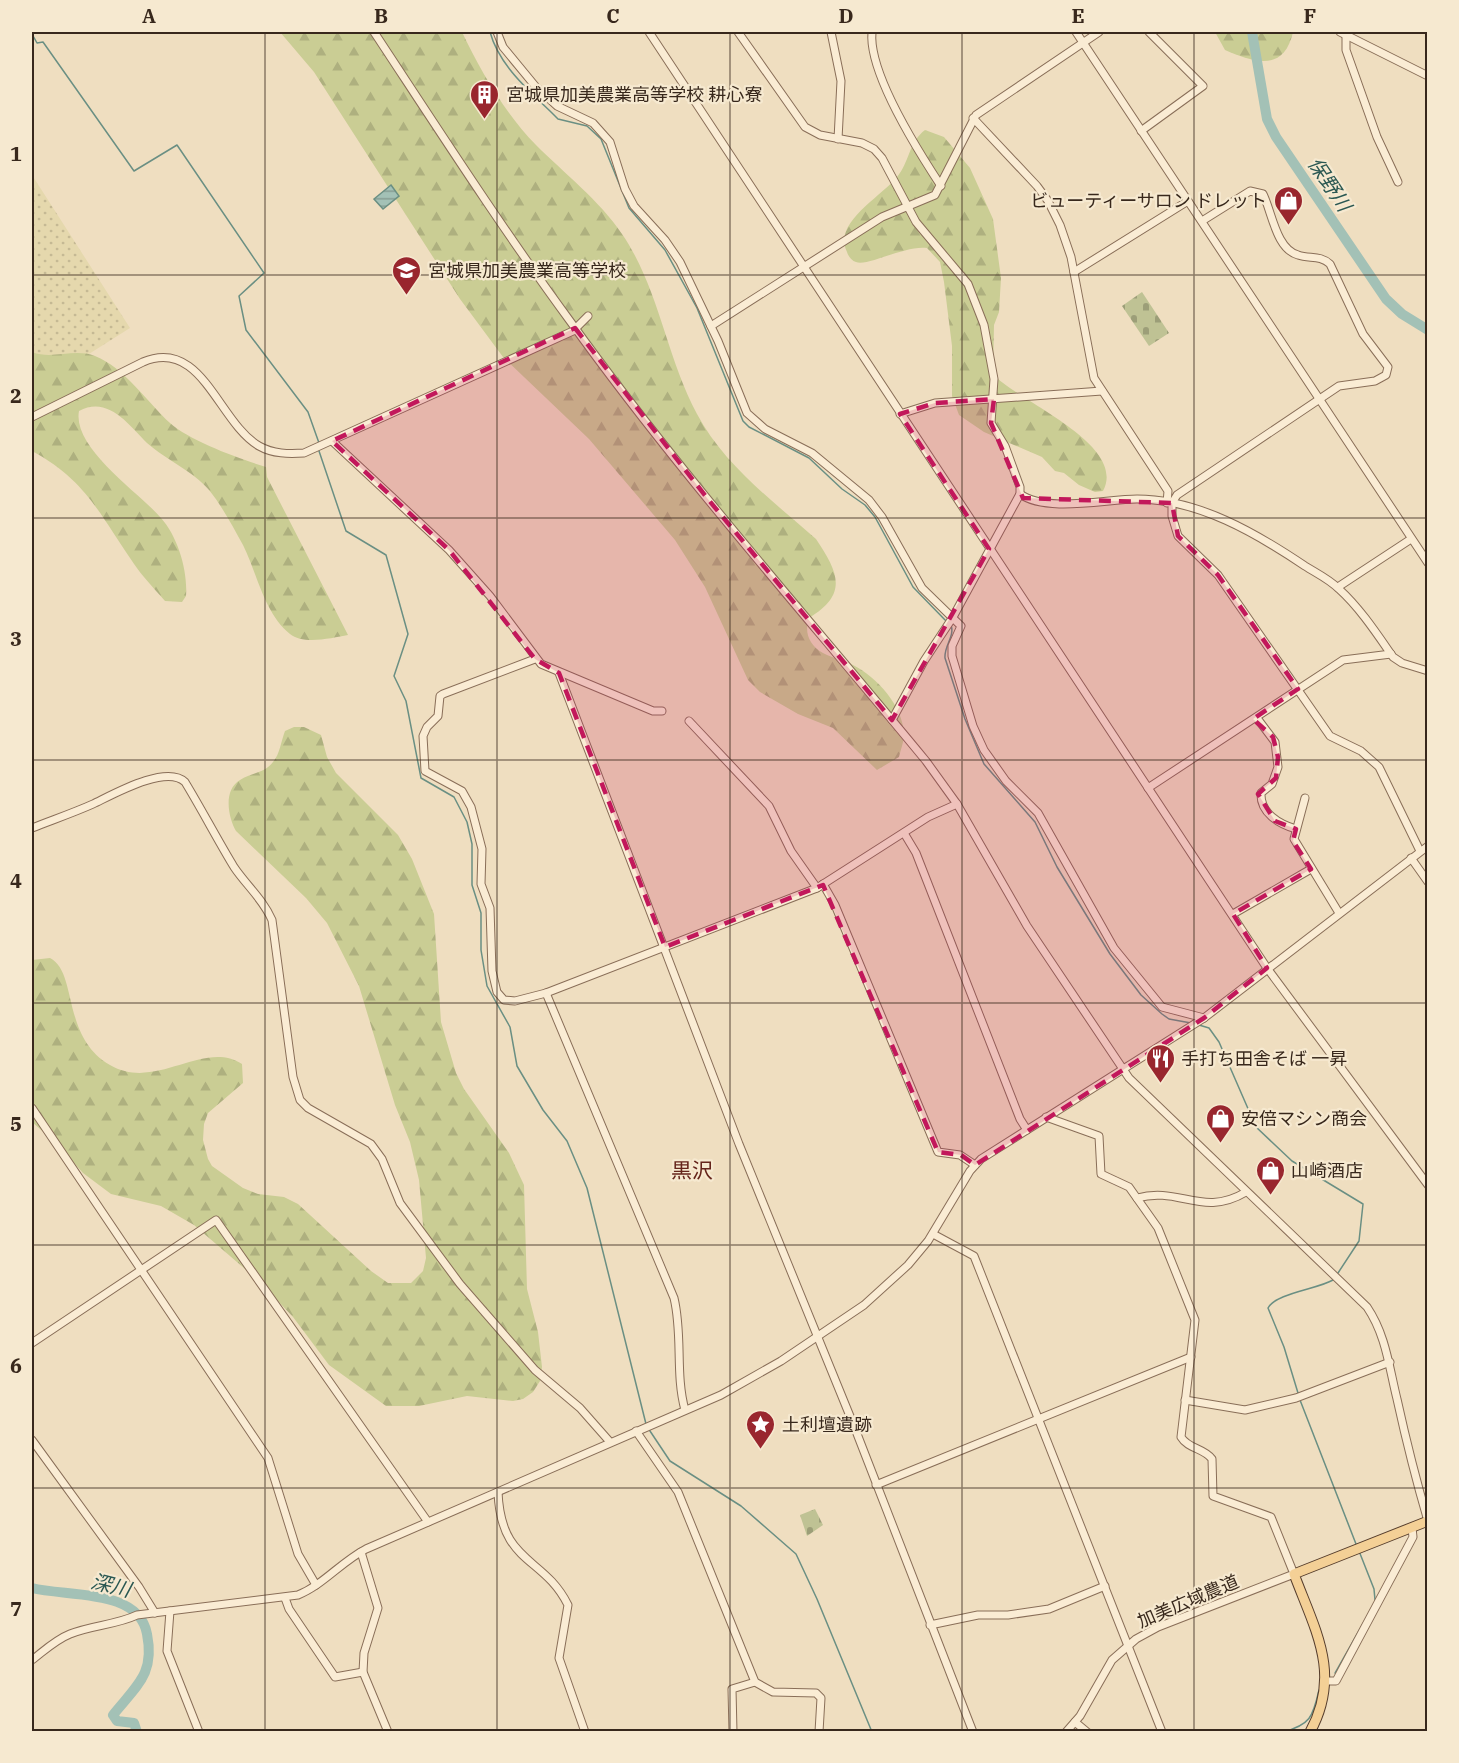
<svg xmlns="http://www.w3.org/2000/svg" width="1459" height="1763" font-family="'IBM Plex Serif','Noto Sans JP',serif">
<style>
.farmland{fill:url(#farmland-dots)}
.forest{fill:url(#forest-firs)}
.cemetery{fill:url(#cemetery-stones)}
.water{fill:url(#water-rules);stroke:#6a8f83;stroke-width:1.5}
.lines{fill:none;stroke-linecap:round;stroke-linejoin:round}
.stream{stroke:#6a8f83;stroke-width:1.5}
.river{stroke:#a3c1b6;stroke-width:10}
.minor-casing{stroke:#896e58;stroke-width:9}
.major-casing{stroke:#563d2c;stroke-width:11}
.minor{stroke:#faecd4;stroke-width:7}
.major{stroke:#f4d096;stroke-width:9}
.marked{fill:#c2185b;fill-opacity:0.2;stroke:#c2185b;stroke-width:4.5;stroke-dasharray:12 8;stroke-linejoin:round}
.grid{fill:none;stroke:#38281c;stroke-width:1.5;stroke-opacity:0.55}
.labels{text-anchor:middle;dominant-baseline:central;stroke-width:4.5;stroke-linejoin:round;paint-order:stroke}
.poi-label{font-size:18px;fill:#38281c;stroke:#f6e9d0;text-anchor:start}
.street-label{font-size:18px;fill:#38281c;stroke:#f6e9d0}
.water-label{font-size:20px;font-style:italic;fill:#2b5852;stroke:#f6e9d0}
.quarter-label{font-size:21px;fill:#65251b;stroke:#f6e9d0}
.neatline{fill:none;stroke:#38281c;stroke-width:2}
.grid-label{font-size:20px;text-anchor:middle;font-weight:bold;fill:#38281c}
</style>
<defs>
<pattern id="farmland-dots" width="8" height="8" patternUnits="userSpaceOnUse" patternTransform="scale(1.5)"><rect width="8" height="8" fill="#e5d8ad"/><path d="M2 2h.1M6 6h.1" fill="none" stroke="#c5b994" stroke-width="1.8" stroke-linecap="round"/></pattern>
<pattern id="forest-firs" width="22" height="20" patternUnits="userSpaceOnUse" patternTransform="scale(1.5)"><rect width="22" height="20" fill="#cacd94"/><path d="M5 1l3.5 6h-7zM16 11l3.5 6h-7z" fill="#aeb07f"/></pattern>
<pattern id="cemetery-stones" width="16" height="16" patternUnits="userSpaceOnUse" patternTransform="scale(1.5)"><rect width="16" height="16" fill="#bfc294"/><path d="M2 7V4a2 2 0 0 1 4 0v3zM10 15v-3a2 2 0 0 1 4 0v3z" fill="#9c9e78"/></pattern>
<pattern id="water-rules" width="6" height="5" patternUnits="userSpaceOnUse" patternTransform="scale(1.5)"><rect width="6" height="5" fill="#a3c1b6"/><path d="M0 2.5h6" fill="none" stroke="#869d93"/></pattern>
</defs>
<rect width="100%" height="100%" fill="#efdec0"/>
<polygon class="farmland" points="32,175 130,328 32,390"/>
<g class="forest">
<path d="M280,32H462C481,72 505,113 536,145C565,174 599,200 622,234C659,288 666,356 697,414C724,465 773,501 816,539C838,572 849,594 809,618C804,632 809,645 823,653C832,658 844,660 853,665C877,677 903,706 904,734C904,741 901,749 899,757L877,770L833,728L798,714L760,692L748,680L705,587L675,540L589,439L503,357L460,299L314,72Z"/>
<path d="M1215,32H1293C1284,72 1255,63 1225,50Z"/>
<path d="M925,130L944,137L970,168L993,219L1001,278L999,312L994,325L993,374C1018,402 1128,444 1103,491L1095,492L1079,485L1064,473L1055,471L1042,457L984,432L959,415L952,396V346L944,282L940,262L927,248C905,245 867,267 856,262C852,261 848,256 847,252C832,223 881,197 897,177C909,163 909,142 925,130Z"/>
<path d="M32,352C52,360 74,348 95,356C125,368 147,402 170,423C190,441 240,459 266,467L267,477L348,635C332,638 303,645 290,634C264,613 257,573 243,545C233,527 222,506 209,490C193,471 166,460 147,443C129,425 108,395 79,411C72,448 140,493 161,518C178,537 188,571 186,596L182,602L165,601C153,587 140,574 130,558C98,511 84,479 32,451Z"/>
<path d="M294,727H304L321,735L327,757L336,773L398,835L412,859L434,914L441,1022L456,1073L464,1089L509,1153L524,1185L527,1289L538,1332L542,1367L540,1381L533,1392L523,1399L513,1401L467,1396L419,1406H386L329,1365L293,1317L259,1281L194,1225L161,1206L111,1194L83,1173L56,1143L32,1122V960L50,958C78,972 61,1037 110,1065C156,1092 203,1039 242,1064L243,1083L208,1113L204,1124L203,1140L208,1159L212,1166L243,1188L258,1194L284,1197L298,1204L371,1271L388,1283H411L423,1271L426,1258L419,1180L410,1142L395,1105L359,986L327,923L306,898L236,831C228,817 223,790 240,780C251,773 265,773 273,762C280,754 281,741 285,731Z"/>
</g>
<g class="cemetery">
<polygon points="1142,292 1169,333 1149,346 1122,306"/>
<polygon points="815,1509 823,1525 807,1536 800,1515"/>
</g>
<polygon class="water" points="391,185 399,196 383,209 374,199"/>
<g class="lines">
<g class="stream">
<path d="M490,32C499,65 528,90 552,113L558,119L587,126L601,139L629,208L665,250L697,308L743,421L749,427L809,458L842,489L865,505L875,517L913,587L947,622"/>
<polyline points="32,34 37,43 43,42 134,171 177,145 264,273 239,296 246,330 308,412 319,443"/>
<polyline points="319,451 346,531 386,555 408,634 394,676 406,701 421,778 454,797 467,822 472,844 472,885 481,913 481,950 487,986 510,1027 517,1066 543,1110 567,1141 587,1188 646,1424"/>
<path d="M951,625C955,637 944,645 945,658L965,719L984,764L1035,822L1057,867L1110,954L1141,995L1162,1014L1169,1019L1191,1023"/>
<polyline points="1199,1025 1209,1028 1219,1042 1256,1127 1292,1161 1363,1204 1359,1241 1338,1273"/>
<path d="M1298,1393L1284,1347L1268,1308C1276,1293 1318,1289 1333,1280"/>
<polyline points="1300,1400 1356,1544"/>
<polyline points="648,1428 670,1461 741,1506 796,1554 817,1599 872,1732"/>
<polyline points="1359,1551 1374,1589 1375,1600"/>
<polyline points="1335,1673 1369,1613"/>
<path d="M1283,1732C1310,1725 1313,1717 1319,1690"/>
</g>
<g class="river">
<polyline points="1252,32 1267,119 1276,137 1386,299 1402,314 1428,330"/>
<path d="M32,1588C67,1597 139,1588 147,1634C155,1674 137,1685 113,1715L117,1721L134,1723L137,1732"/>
</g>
<defs>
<g id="minor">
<path d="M374,32C438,129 501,227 570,321C680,474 806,615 926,761L957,804L1027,926L1129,1078L1367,1307C1386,1335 1389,1367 1397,1399C1406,1440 1416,1480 1428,1521"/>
<polyline points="497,32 503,47 536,87 557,106 593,123 610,142 625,189 634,206 665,240 680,262 718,341 747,413 765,429 812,453 869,500 882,517 922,588 961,626 952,646 952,656 973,726 984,750 1006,781 1038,813 1114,948 1162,1007 1204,1018"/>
<polyline points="649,32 1267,968 1428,1185"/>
<polyline points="738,32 805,127 820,135 862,143 874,149 882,158 916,222 968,284 984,325 994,379 991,423 1005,446 1020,487 1020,494 953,617 924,661 892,720"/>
<polyline points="831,32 841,81 838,139"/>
<path d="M872,32C868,73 918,151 941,186"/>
<polyline points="1076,32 1428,563"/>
<polyline points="1340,32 1428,76"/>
<polyline points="1346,36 1346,50 1377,137 1398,182"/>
<polyline points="973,118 1037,186 1048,201 1060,225 1071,257 1094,378 1168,491 1167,503"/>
<polyline points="1141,131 1203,86 1149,32"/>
<path d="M1202,221L1250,191L1263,194C1272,212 1276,249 1298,255C1310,259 1320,255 1330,264L1363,334L1388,367L1386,375L1375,381L1339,386L1177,495L1172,503V516L1178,536L1218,575L1330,736L1361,751L1379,767L1420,851"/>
<polyline points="1074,272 1188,201"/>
<polyline points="711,326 882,217 935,195 976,115 1099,32"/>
<polyline points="900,414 935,403 1102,391"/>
<path d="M32,417L143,362C202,337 218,422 259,446C273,454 289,454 304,453L573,331L588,316"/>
<polyline points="332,441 449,550 490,596 541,664 653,711 662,711"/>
<path d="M1020,494C1047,513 1106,499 1137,499C1198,499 1256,533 1305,566C1316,573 1329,579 1339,589C1360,608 1377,634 1393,657L1402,663L1428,671"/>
<polyline points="1338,587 1411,539"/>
<polyline points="535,659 443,694 440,696 438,716 427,727 423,736 425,771 462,791 471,807 482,849 481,884 490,908 492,971 497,992 504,1000 515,1001 546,993 817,888 928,817 957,804"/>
<polyline points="559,673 739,1144 854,1426 973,1732"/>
<path d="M1257,718L1275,742L1278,767L1272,784L1261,793C1260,813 1279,824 1296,829"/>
<polyline points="689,721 769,806 791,851 817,888"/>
<polyline points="1148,788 1343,660 1391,654"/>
<polyline points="1305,798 1294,839 1339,913"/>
<path d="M32,828C52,820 73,813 93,804C112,795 166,764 185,782C202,810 217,839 234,867C246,885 263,899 272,920L293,1077L300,1100L308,1108L371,1144L382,1159L400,1203L460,1284L535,1370L580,1408L610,1442"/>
<polyline points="904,833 916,853 1020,1119 1027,1130"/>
<polyline points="1411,858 1428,882"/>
<polyline points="823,884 835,905 938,1152 960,1155 975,1165"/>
<polyline points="1233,914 1311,869"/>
<path d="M546,993L674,1298C683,1335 675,1374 685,1410"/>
<polyline points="32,1108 268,1458 298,1554 316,1585"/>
<path d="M1046,1117L1099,1136L1101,1174L1129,1187L1158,1228L1195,1320L1181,1437C1188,1449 1204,1448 1212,1459L1213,1496L1271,1517L1294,1574L1158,1627L1136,1639L1112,1660L1080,1716L1066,1732"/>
<path d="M1137,1198C1180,1186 1202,1218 1246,1192"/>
<polyline points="933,1234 974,1256 1162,1732"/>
<polyline points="32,1343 216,1220 428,1522"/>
<polyline points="1185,1400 1245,1410 1296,1398 1390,1362"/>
<polyline points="636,1431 678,1492 755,1682 773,1692 816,1693 821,1698 819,1732"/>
<polyline points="32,1440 139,1587 155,1613"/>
<polyline points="876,1485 1191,1357"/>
<path d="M498,1492C501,1565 543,1555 568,1605L559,1658L585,1732"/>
<polyline points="361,1552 378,1608 364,1653 363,1672 388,1732"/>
<polyline points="285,1598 289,1609 335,1677 363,1672"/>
<polyline points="170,1611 167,1651 199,1732"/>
<polyline points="930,1625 978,1615 1008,1615 1049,1609 1105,1586"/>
<path d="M32,1660C44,1651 55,1640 70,1634C92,1625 116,1625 137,1615L298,1595C323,1585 341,1562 366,1549L721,1395L781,1361L864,1305L908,1265L928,1241L970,1171L981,1159L1204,1018L1428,846"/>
<polyline points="1327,1681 1336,1681 1413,1537 1412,1528"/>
<polyline points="1075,1722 1087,1732"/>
<polyline points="733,1732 732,1689 755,1682"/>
</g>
<path id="major" d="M1310,1732C1342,1674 1315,1630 1294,1574L1428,1521"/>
</defs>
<use href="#minor" class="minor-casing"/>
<use href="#major" class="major-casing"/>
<use href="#minor" class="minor"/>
<use href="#major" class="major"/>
</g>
<path class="marked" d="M575,328L707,498L892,720L989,549L900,414L935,403L994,399L991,423L1023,498L1172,503L1178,536L1218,575L1298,689L1253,719L1273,737L1278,757L1276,778L1258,794L1275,821L1296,829L1293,841L1311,869L1233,914L1267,968L1204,1018L975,1165L961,1155L938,1152L823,885L665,947L559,673L535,659L449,550L332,441Z"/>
<path class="grid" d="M265,32V1732M497,32V1732M730,32V1732M962,32V1732M1194,32V1732M32,275H1428M32,518H1428M32,760H1428M32,1003H1428M32,1245H1428M32,1488H1428"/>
<defs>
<symbol id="building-pin" viewBox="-11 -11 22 30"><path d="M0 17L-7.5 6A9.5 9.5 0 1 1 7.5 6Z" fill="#99262e" stroke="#f6e9d0"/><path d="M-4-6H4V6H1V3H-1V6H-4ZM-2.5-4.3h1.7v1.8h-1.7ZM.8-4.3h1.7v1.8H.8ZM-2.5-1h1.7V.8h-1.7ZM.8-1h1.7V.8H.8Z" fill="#fff"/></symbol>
<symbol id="shop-pin" viewBox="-11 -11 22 30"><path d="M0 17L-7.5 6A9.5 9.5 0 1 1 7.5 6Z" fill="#99262e" stroke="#f6e9d0"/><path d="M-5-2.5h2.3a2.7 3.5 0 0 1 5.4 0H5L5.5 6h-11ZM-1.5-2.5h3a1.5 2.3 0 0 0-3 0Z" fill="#fff"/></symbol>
<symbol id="school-pin" viewBox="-11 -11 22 30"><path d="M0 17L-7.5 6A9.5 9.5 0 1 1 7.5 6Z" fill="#99262e" stroke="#f6e9d0"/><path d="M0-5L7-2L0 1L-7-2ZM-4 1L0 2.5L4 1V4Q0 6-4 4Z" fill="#fff"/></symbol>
<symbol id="restaurant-pin" viewBox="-11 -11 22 30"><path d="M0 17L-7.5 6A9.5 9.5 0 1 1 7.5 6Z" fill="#99262e" stroke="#f6e9d0"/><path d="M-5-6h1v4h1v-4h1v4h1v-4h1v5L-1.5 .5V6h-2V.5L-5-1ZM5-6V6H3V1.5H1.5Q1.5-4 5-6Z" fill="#fff"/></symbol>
<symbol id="sight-pin" viewBox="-11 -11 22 30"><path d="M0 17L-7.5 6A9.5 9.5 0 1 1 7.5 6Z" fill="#99262e" stroke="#f6e9d0"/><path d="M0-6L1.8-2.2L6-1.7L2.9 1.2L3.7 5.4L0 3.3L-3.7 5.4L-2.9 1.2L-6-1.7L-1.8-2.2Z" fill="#fff"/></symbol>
</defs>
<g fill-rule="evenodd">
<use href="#building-pin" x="468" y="78" width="33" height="45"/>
<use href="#shop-pin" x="1272" y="184" width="33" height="45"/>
<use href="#school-pin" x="390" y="254" width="33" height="45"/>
<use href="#restaurant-pin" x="1144" y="1042" width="33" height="45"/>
<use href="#shop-pin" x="1204" y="1102" width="33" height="45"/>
<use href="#shop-pin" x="1254" y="1154" width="33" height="45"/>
<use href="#sight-pin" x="744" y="1408" width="33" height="45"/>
</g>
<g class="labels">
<g class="poi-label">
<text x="506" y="94">宮城県加美農業高等学校 耕心寮</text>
<text x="1267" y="200" text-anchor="end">ビューティーサロン ドレット</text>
<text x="428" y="270">宮城県加美農業高等学校</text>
<text x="1181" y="1058">手打ち田舎そば 一昇</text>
<text x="1241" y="1118">安倍マシン商会</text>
<text x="1291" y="1170">山崎酒店</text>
<text x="782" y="1424">土利壇遺跡</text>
</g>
<g class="street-label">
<text transform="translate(1188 1601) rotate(-23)">加美広域農道</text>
</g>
<g class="water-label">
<text transform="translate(1330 184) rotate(56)">保野川</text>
<text transform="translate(111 1585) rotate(14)">深川</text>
</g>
<g class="quarter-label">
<text x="692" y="1170">黒沢</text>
</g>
</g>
<rect width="1459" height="1763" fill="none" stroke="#f6e9d0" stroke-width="66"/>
<rect x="33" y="33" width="1393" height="1697" class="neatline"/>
<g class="grid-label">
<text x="149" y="23">A</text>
<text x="381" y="23">B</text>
<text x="613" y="23">C</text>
<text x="846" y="23">D</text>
<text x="1078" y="23">E</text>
<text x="1310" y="23">F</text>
<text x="16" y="161">1</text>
<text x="16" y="403">2</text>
<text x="16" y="646">3</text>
<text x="16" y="888">4</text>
<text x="16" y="1131">5</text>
<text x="16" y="1373">6</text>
<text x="16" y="1616">7</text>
</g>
</svg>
